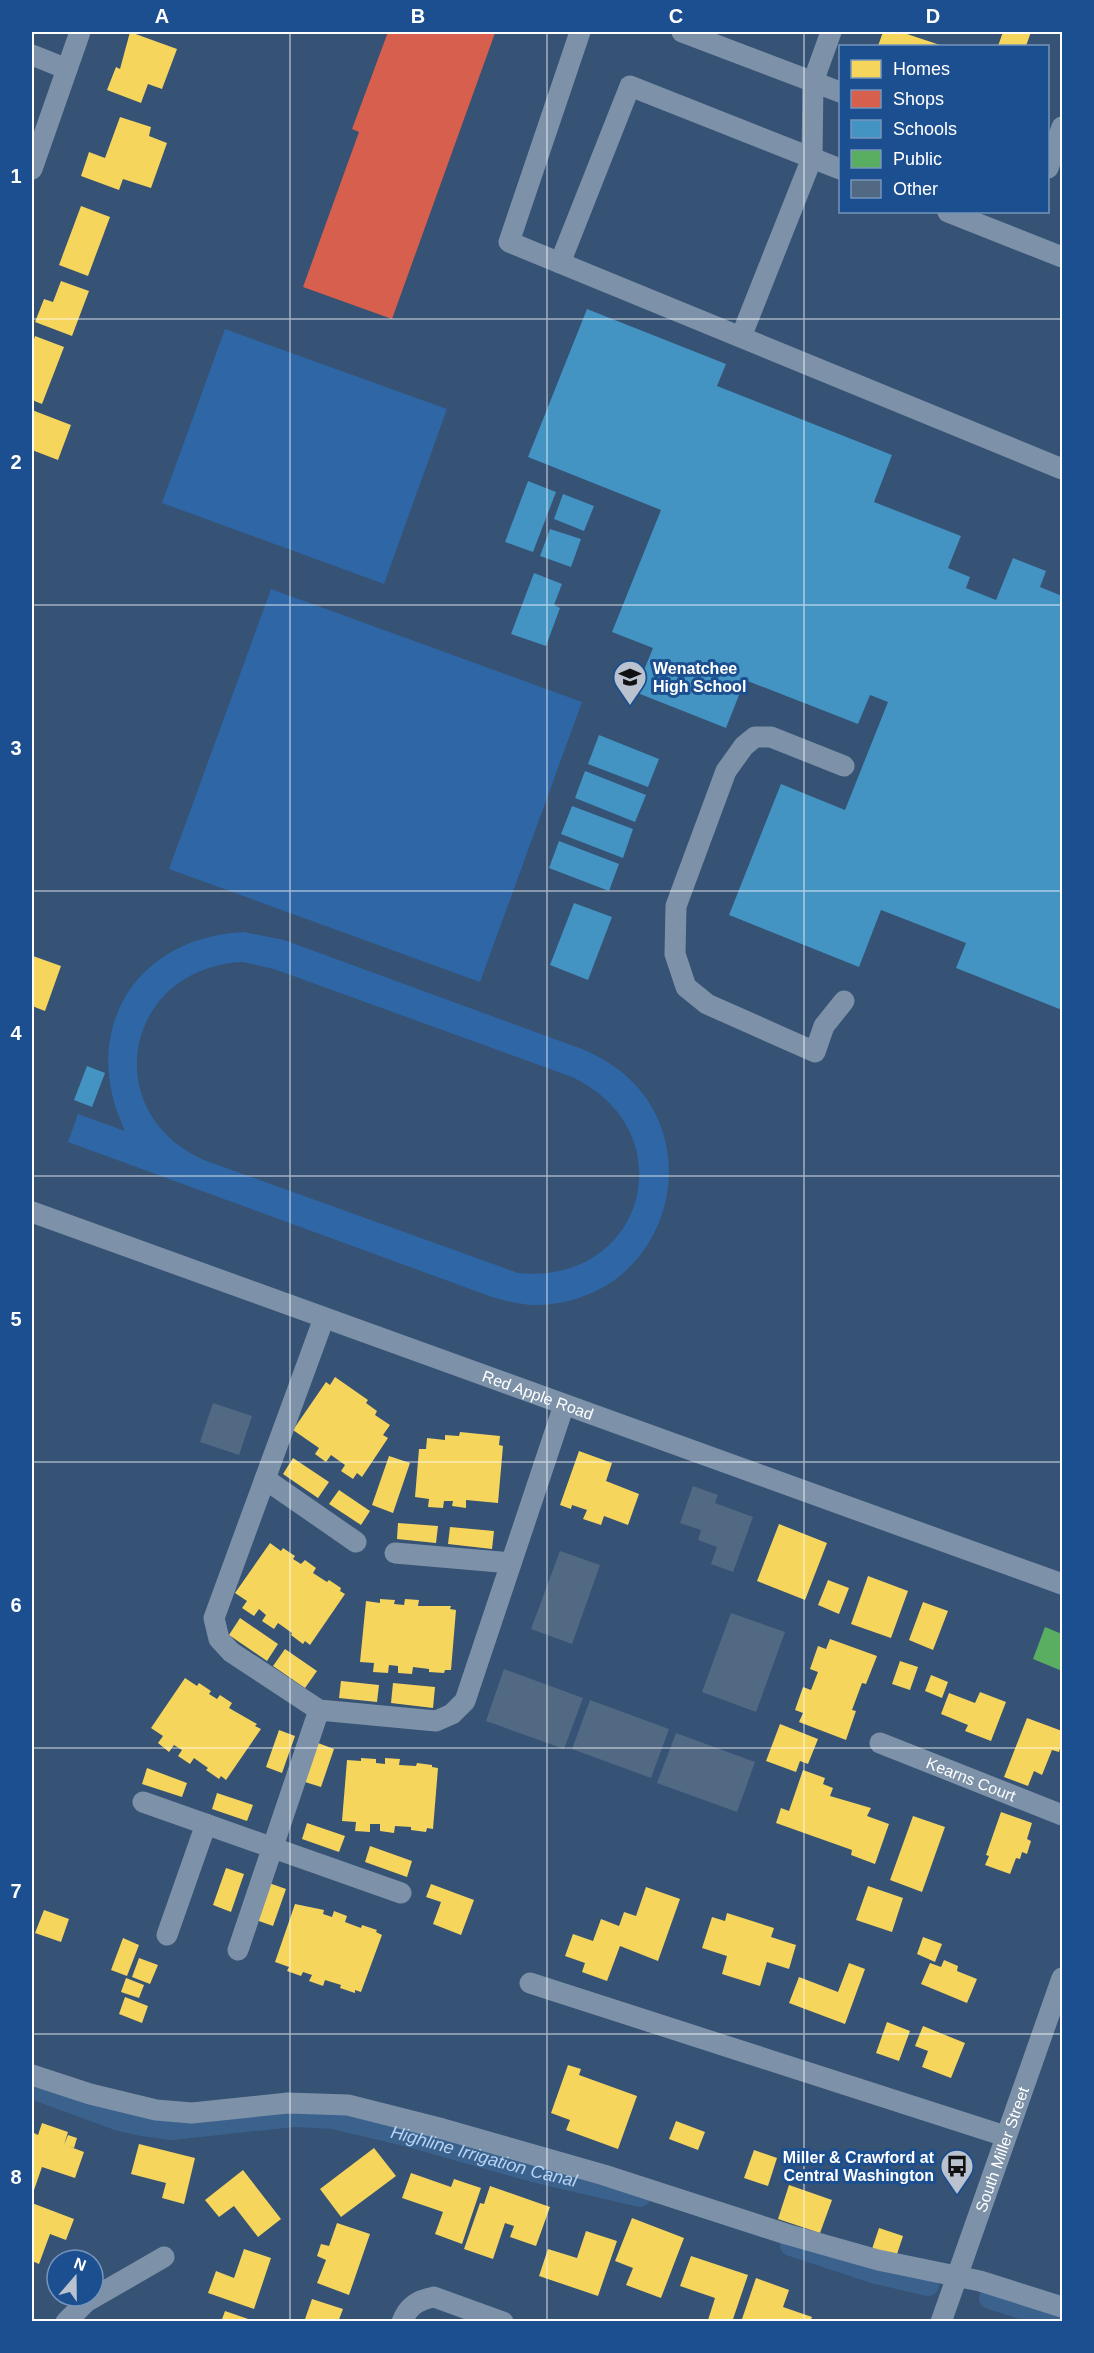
<svg xmlns="http://www.w3.org/2000/svg" width="1094" height="2353" font-family="Helvetica,sans-serif">
<style>
.green{fill:#2f66a5;fill-rule:evenodd}
.homes{fill:#f6d55c}
.shops{fill:#d6604d}
.schools{fill:#4393c3}
.public{fill:#5aae61}
.lines{fill:none;stroke-linecap:round;stroke-linejoin:round}
.canal{stroke:#3b618d;stroke-width:22}
.building{fill:#526984}
.minor{stroke:#7d92a8;stroke-width:21}
.grid{fill:none;stroke:#fff;stroke-width:1.5;stroke-opacity:0.55}
.labels{text-anchor:middle;dominant-baseline:central;stroke-width:6;stroke-linejoin:round;paint-order:stroke}
.poi-label{font-size:16px;font-weight:bold;fill:#fff;stroke:#1b4f8f;text-anchor:start}
.street-label{font-size:16px;fill:#fff;stroke:#1b4f8f}
.water-label{font-size:18px;font-style:italic;fill:#b5d3f5;stroke:#1b4f8f}
.neatline{fill:none;stroke:#fff;stroke-width:2}
.grid-label{font-size:20px;text-anchor:middle;font-weight:bold;fill:#fff}
</style>
<rect width="100%" height="100%" fill="#365274"/>
<g class="green">
<polygon points="225,329 447,409 384,584 162,503"/>
<polygon points="271,589 582,702 480,982 169,869"/>
<path d="M244,932L284,940L582,1049C608,1060 630,1075 646,1098C690,1161 668,1251 602,1288C581,1299 556,1306 532,1305C519,1304 505,1301 492,1297L68,1142L78,1114L125,1131C78,1032 134,937 244,932ZM243,962L274,969L572,1077C687,1131 645,1286 518,1273L204,1160C96,1112 125,967 243,962Z"/>
</g>
<g class="homes">
<polygon points="130,32 177,49 162,89 148,84 141,103 107,90 116,67 120,69"/>
<polygon points="883,32 901,32 943,46 878,46"/>
<polygon points="1003,32 1031,32 1026,46 998,46"/>
<polygon points="120,117 151,127 149,136 167,143 151,188 123,179 119,190 81,176 89,152 105,158"/>
<polygon points="81,206 110,217 88,276 59,265"/>
<polygon points="61,281 89,291 72,336 35,322 44,299 53,302"/>
<polygon points="35,336 64,347 42,404 32,400 32,345"/>
<polygon points="32,410 71,425 58,460 32,450"/>
<polygon points="33,956 61,966 45,1011 32,1006"/>
<polygon points="335,1377 368,1400 366,1403 377,1411 375,1415 390,1425 383,1435 388,1438 362,1477 357,1473 353,1479 341,1471 345,1465 331,1455 326,1462 315,1454 319,1448 293,1430 326,1382 330,1385"/>
<polygon points="460,1432 500,1436 499,1445 503,1446 498,1503 466,1500 466,1508 452,1506 453,1501 444,1501 443,1508 428,1507 429,1499 415,1497 419,1449 426,1449 427,1438 445,1440 445,1435 459,1436"/>
<polygon points="579,1451 612,1463 606,1481 639,1494 628,1525 604,1516 601,1525 583,1519 587,1510 572,1505 571,1509 560,1505"/>
<polygon points="389,1456 410,1463 393,1513 372,1505"/>
<polygon points="293,1458 329,1482 318,1498 283,1474"/>
<polygon points="339,1490 370,1511 361,1525 329,1504"/>
<polygon points="398,1523 438,1526 436,1543 397,1539"/>
<polygon points="779,1524 827,1543 805,1600 757,1581"/>
<polygon points="450,1527 494,1531 492,1549 448,1544"/>
<polygon points="270,1543 281,1551 283,1548 295,1556 293,1559 301,1564 305,1560 316,1568 313,1573 327,1582 329,1580 341,1588 340,1591 345,1594 310,1645 305,1641 303,1644 291,1635 292,1633 278,1623 274,1629 262,1621 266,1615 259,1609 254,1616 242,1608 247,1601 235,1593"/>
<polygon points="868,1576 908,1591 891,1638 851,1624"/>
<polygon points="828,1580 849,1588 839,1614 818,1605"/>
<polygon points="380,1599 395,1600 394,1604 404,1605 405,1599 419,1600 418,1606 451,1606 450,1609 456,1610 451,1670 445,1670 444,1673 429,1672 429,1669 413,1667 412,1674 398,1673 398,1666 389,1665 388,1673 373,1672 374,1663 360,1662 366,1601 380,1603"/>
<polygon points="923,1602 948,1611 933,1650 909,1640"/>
<polygon points="240,1618 278,1644 267,1661 229,1635"/>
<polygon points="830,1639 877,1656 866,1684 862,1683 852,1710 856,1711 846,1740 799,1722 803,1713 795,1710 803,1687 811,1690 818,1672 810,1669 818,1646 826,1649"/>
<polygon points="285,1649 317,1671 305,1688 273,1666"/>
<polygon points="900,1661 918,1667 910,1690 892,1684"/>
<polygon points="931,1675 948,1682 942,1698 925,1691"/>
<polygon points="185,1678 197,1686 199,1683 211,1691 209,1694 217,1699 220,1695 232,1703 229,1708 257,1724 255,1726 261,1729 226,1780 221,1776 219,1779 206,1770 208,1768 194,1758 190,1764 178,1756 182,1750 174,1745 169,1752 158,1743 163,1736 151,1728"/>
<polygon points="341,1681 379,1685 377,1702 339,1698"/>
<polygon points="393,1683 435,1687 433,1708 391,1703"/>
<polygon points="980,1692 1006,1702 991,1741 965,1731 968,1725 941,1714 949,1693 975,1703"/>
<polygon points="1027,1718 1062,1731 1062,1742 1059,1752 1052,1750 1042,1775 1034,1771 1028,1786 1004,1777"/>
<polygon points="780,1724 818,1739 808,1764 800,1761 796,1772 766,1761"/>
<polygon points="279,1730 295,1736 282,1773 266,1767"/>
<polygon points="318,1743 334,1749 321,1787 305,1782"/>
<polygon points="361,1758 376,1759 376,1763 385,1764 385,1758 400,1759 399,1765 416,1766 417,1763 432,1765 432,1767 438,1768 433,1829 427,1828 426,1832 411,1830 411,1827 395,1826 394,1833 380,1831 380,1824 370,1824 370,1832 355,1831 356,1822 342,1821 347,1760 361,1761"/>
<polygon points="147,1768 187,1783 182,1797 142,1784"/>
<polygon points="803,1770 825,1778 823,1784 833,1788 830,1796 871,1808 867,1816 889,1824 875,1864 851,1855 852,1850 776,1823 781,1808 789,1811"/>
<polygon points="217,1793 253,1805 247,1821 212,1809"/>
<polygon points="1001,1812 1032,1823 1027,1839 1031,1841 1027,1854 1022,1852 1020,1859 1016,1858 1010,1874 985,1865 989,1856 986,1855"/>
<polygon points="913,1816 945,1827 922,1892 890,1880"/>
<polygon points="307,1823 345,1836 339,1852 302,1839"/>
<polygon points="370,1846 412,1861 407,1877 365,1862"/>
<polygon points="226,1868 244,1874 231,1912 213,1905"/>
<polygon points="269,1883 286,1889 273,1926 256,1920"/>
<polygon points="431,1884 474,1900 461,1935 433,1924 441,1902 426,1897"/>
<polygon points="868,1886 903,1898 892,1932 856,1920"/>
<polygon points="646,1887 680,1899 658,1961 620,1946 607,1981 582,1972 585,1963 565,1956 573,1934 593,1941 601,1919 619,1926 624,1912 636,1916"/>
<polygon points="295,1904 324,1910 323,1914 332,1917 334,1911 347,1916 345,1922 361,1928 362,1925 377,1930 376,1932 382,1935 361,1992 355,1990 355,1993 340,1988 341,1985 325,1980 323,1986 309,1981 312,1975 303,1972 301,1976 287,1971 289,1967 275,1962"/>
<polygon points="44,1910 69,1919 61,1942 35,1933"/>
<polygon points="727,1913 774,1928 771,1937 796,1945 789,1969 767,1962 760,1986 722,1974 727,1956 702,1948 712,1917 725,1921"/>
<polygon points="923,1937 942,1944 935,1962 917,1954"/>
<polygon points="123,1938 139,1945 127,1976 111,1970"/>
<polygon points="139,1958 158,1965 150,1984 132,1977"/>
<polygon points="944,1960 958,1966 957,1971 977,1979 967,2003 921,1984 930,1963 941,1967"/>
<polygon points="849,1963 865,1969 845,2024 789,2003 799,1977 838,1992"/>
<polygon points="126,1978 144,1985 139,1998 121,1992"/>
<polygon points="125,1997 148,2006 142,2023 119,2014"/>
<polygon points="887,2022 910,2031 899,2061 876,2053"/>
<polygon points="923,2026 965,2043 951,2078 922,2067 928,2051 915,2046"/>
<polygon points="568,2065 581,2069 579,2075 637,2096 618,2149 566,2130 570,2120 551,2113"/>
<polygon points="676,2121 705,2132 698,2150 669,2139"/>
<polygon points="42,2123 68,2132 64,2145 68,2135 77,2138 74,2148 68,2146 84,2152 75,2178 42,2167 34,2190 32,2189 32,2139 34,2133 38,2135"/>
<polygon points="139,2144 195,2158 184,2204 162,2198 166,2183 131,2174"/>
<polygon points="374,2148 396,2176 341,2217 320,2189"/>
<polygon points="754,2150 777,2158 768,2186 744,2178"/>
<polygon points="243,2170 281,2219 258,2237 234,2206 219,2217 205,2200"/>
<polygon points="411,2173 451,2187 454,2179 481,2188 462,2244 435,2234 443,2212 402,2198"/>
<polygon points="789,2185 832,2200 820,2233 778,2219"/>
<polygon points="490,2186 550,2207 536,2246 510,2237 514,2226 505,2223 493,2259 464,2249 480,2203 484,2204"/>
<polygon points="32,2203 74,2219 66,2240 50,2234 39,2264 32,2261"/>
<polygon points="632,2218 684,2238 661,2298 626,2285 633,2268 615,2261"/>
<polygon points="337,2223 370,2234 349,2295 317,2283 326,2260 317,2256 321,2244 329,2246"/>
<polygon points="879,2228 903,2236 896,2257 872,2249"/>
<polygon points="586,2231 617,2241 598,2296 539,2276 548,2249 577,2258"/>
<polygon points="244,2249 271,2258 254,2309 208,2293 216,2271 234,2278"/>
<polygon points="691,2256 748,2275 732,2322 708,2320 715,2298 680,2286"/>
<polygon points="756,2278 789,2290 783,2307 812,2317 810,2322 741,2322"/>
<polygon points="312,2299 343,2309 338,2322 304,2322"/>
<polygon points="225,2311 254,2321 254,2322 221,2322"/>
</g>
<polygon class="shops" points="388,32 490,32 495,33 392,319 303,287 359,132 352,129"/>
<g class="schools">
<polygon points="587,309 726,364 717,386 892,455 874,502 961,536 948,568 970,577 966,588 996,600 1013,558 1046,571 1040,587 1062,596 1062,1010 956,968 966,943 881,910 859,967 729,915 781,784 845,810 888,702 870,695 858,724 745,680 726,728 635,692 653,648 612,632 661,510 528,457"/>
<polygon points="528,481 556,492 533,552 505,542"/>
<polygon points="563,494 594,506 584,531 554,519"/>
<polygon points="550,529 581,539 571,567 540,556"/>
<polygon points="534,573 562,584 554,605 560,608 546,646 511,634"/>
<polygon points="599,735 659,759 648,787 588,764"/>
<polygon points="585,771 646,795 635,822 575,798"/>
<polygon points="572,806 633,829 623,858 561,834"/>
<polygon points="559,841 619,864 609,891 549,868"/>
<polygon points="574,903 612,917 588,980 550,965"/>
<polygon points="87,1066 105,1073 92,1107 74,1100"/>
</g>
<polygon class="public" points="1045,1627 1062,1634 1062,1671 1033,1659"/>
<g class="lines">
<g class="canal">
<path id="s1" d="M32,2088L119,2120L142,2125L172,2129L294,2116L333,2118L405,2135L533,2171L640,2196"/>
<polyline points="791,2245 876,2273 928,2285"/>
<polyline points="990,2298 1062,2321"/>
</g>
</g>
<g class="building">
<polygon points="213,1403 252,1416 239,1455 200,1442"/>
<polygon points="693,1486 718,1495 715,1503 753,1517 733,1572 711,1564 717,1547 698,1540 701,1530 680,1523"/>
<polygon points="560,1551 600,1565 572,1644 531,1629"/>
<polygon points="731,1613 785,1632 756,1712 702,1692"/>
<polygon points="504,1669 583,1698 564,1749 486,1721"/>
<polygon points="590,1700 669,1729 651,1778 572,1749"/>
<polygon points="676,1733 755,1762 737,1812 657,1783"/>
</g>
<g class="lines">
<g class="minor">
<polyline points="580,32 509,242 1062,469"/>
<polyline points="682,32 840,92"/>
<polyline points="32,55 67,69"/>
<polyline points="1048,168 1062,127"/>
<polyline points="32,169 80,32"/>
<polyline points="948,212 1062,257"/>
<polyline points="560,263 630,86 840,169"/>
<polyline points="741,337 812,158 813,82 831,32"/>
<polyline points="844,766 771,737 755,737 744,746 726,771 676,906 675,954 686,987 707,1004 815,1052 824,1026 844,1001"/>
<path id="s2" d="M32,1212L1062,1584"/>
<polyline points="324,1318 214,1618 219,1639 231,1652 319,1710 436,1721 452,1714 465,1701 564,1405"/>
<polyline points="265,1479 356,1542"/>
<polyline points="395,1553 511,1563"/>
<path id="s3" d="M880,1743L1062,1815"/>
<polyline points="143,1802 401,1893"/>
<polyline points="167,1935 206,1824"/>
<polyline points="238,1950 319,1710"/>
<polyline points="530,1983 1005,2136"/>
<polyline points="32,2075 90,2094 156,2110 192,2113 288,2103 348,2105 443,2129 604,2175 786,2234 878,2260 980,2281 1062,2307"/>
<polyline points="66,2322 86,2302 164,2257"/>
<path d="M402,2322C408,2306 418,2300 434,2297L503,2322"/>
<path id="s4" d="M941,2322L1062,1978"/>
</g>
</g>
<path class="grid" d="M290,32V2322M547,32V2322M804,32V2322M32,319H1062M32,605H1062M32,891H1062M32,1176H1062M32,1462H1062M32,1748H1062M32,2034H1062"/>
<defs>
<symbol id="school-pin" viewBox="-11 -11 22 30"><path d="M0 17L-7.5 6A9.5 9.5 0 1 1 7.5 6Z" fill="#b9c2ce" stroke="#1b4f8f"/><path d="M0-5L7-2L0 1L-7-2ZM-4 1L0 2.5L4 1V4Q0 6-4 4Z" fill="#111"/></symbol>
<symbol id="bus-pin" viewBox="-11 -11 22 30"><path d="M0 17L-7.5 6A9.5 9.5 0 1 1 7.5 6Z" fill="#b9c2ce" stroke="#1b4f8f"/><path d="M-5-6H5V4H4V6H2V4H-2V6H-4V4H-5ZM-3.5-4V0h7V-4ZM-3.5 1.2v1.5H-2V1.2ZM2 1.2v1.5H3.5V1.2Z" fill="#111"/></symbol>
</defs>
<g fill-rule="evenodd">
<use href="#school-pin" x="611" y="658" width="38" height="52"/>
<use href="#bus-pin" x="938" y="2147" width="38" height="52"/>
</g>
<g class="labels">
<g class="poi-label">
<text x="653" y="668">Wenatchee<tspan x="653" dy="18">High School</tspan></text>
<text x="934" y="2157" text-anchor="end">Miller &amp; Crawford at<tspan x="934" dy="18">Central Washington</tspan></text>
</g>
<g class="street-label">
<text stroke="none"><textPath href="#s2" startOffset="538">Red Apple Road</textPath></text>
<text stroke="none"><textPath href="#s3" startOffset="98">Kearns Court</textPath></text>
<text stroke="none"><textPath href="#s4" startOffset="183">South Miller Street</textPath></text>
</g>
<g class="water-label">
<text stroke="none"><textPath href="#s1" startOffset="464">Highline Irrigation Canal</textPath></text>
</g>
</g>
<rect width="1094" height="2353" fill="none" stroke="#1b4f8f" stroke-width="66"/>
<rect x="839" y="45" width="210" height="168" fill="#1b4f8f" stroke="#7695bc" stroke-width="1.5"/>
<rect x="851" y="60" width="30" height="18" fill="#f6d55c" stroke="#7695bc" stroke-width="1.5"/>
<text x="893" y="75" font-size="18" fill="#ffffff">Homes</text>
<rect x="851" y="90" width="30" height="18" fill="#d6604d" stroke="#7695bc" stroke-width="1.5"/>
<text x="893" y="105" font-size="18" fill="#ffffff">Shops</text>
<rect x="851" y="120" width="30" height="18" fill="#4393c3" stroke="#7695bc" stroke-width="1.5"/>
<text x="893" y="135" font-size="18" fill="#ffffff">Schools</text>
<rect x="851" y="150" width="30" height="18" fill="#5aae61" stroke="#7695bc" stroke-width="1.5"/>
<text x="893" y="165" font-size="18" fill="#ffffff">Public</text>
<rect x="851" y="180" width="30" height="18" fill="#526984" stroke="#7695bc" stroke-width="1.5"/>
<text x="893" y="195" font-size="18" fill="#ffffff">Other</text>
<g transform="translate(75 2278) rotate(20)"><circle r="28" fill="#1b4f8f" stroke="#7695bc" stroke-width="1.5"/>
<path d="M0-4.5L10 22L0 15L-10 22Z" fill="#b9c2ce"/>
<text y="-9" font-size="16" font-weight="bold" text-anchor="middle" fill="#ffffff">N</text>
</g>
<rect x="33" y="33" width="1028" height="2287" class="neatline"/>
<g class="grid-label">
<text x="162" y="23">A</text>
<text x="418" y="23">B</text>
<text x="676" y="23">C</text>
<text x="933" y="23">D</text>
<text x="16" y="183">1</text>
<text x="16" y="469">2</text>
<text x="16" y="755">3</text>
<text x="16" y="1040">4</text>
<text x="16" y="1326">5</text>
<text x="16" y="1612">6</text>
<text x="16" y="1898">7</text>
<text x="16" y="2184">8</text>
</g>
</svg>
